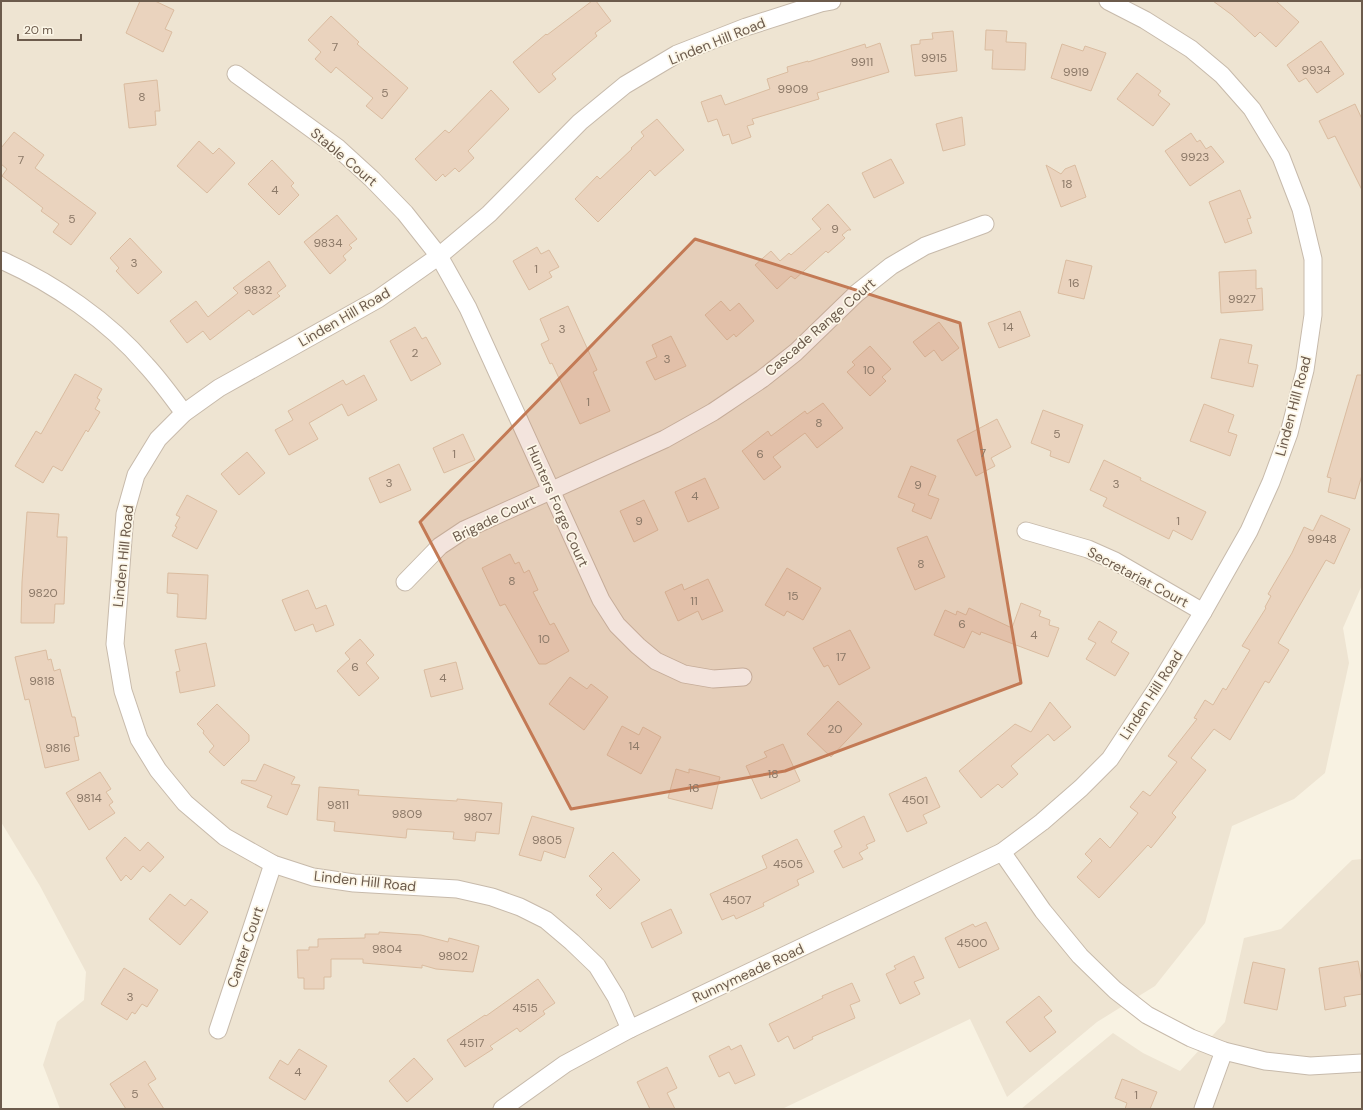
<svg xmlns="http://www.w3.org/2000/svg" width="1363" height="1110" font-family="'DM Sans',sans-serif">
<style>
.residential{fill:#eee4d2}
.building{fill:#ead3be;stroke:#dabca0}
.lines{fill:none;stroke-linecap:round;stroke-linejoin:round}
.minor-casing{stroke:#c7baab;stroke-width:19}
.minor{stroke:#fff;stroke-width:17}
.marked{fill:#c37a55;fill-opacity:0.2;stroke:#c37a55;stroke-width:3;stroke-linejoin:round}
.labels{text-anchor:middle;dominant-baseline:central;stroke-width:3.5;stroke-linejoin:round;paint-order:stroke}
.number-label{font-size:12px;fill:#8c7968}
.street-label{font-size:14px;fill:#6c5b4c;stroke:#fcf6e7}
</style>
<rect width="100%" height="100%" fill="#f8f2e2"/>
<g class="residential">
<polygon points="1,1 1362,1 1362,585 1343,628 1349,663 1325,773 1294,799 1232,826 1205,923 1155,986 1097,1022 1007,1097 970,1019 782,1109 60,1109 43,1065 57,1022 84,1000 86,972 40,886 1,822"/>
<polygon points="1362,859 1362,1109 1021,1109 1113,1033 1143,1053 1180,1071 1225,1022 1244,938 1281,929 1352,860"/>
</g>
<g class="building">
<polygon points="140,1 155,1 174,10 165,29 172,32 163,52 126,33"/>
<polygon points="592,1 596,1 611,21 595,33 597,36 552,74 556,79 539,93 513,62 546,34 547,35"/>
<polygon points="1213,1 1276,1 1299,22 1276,47 1260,32 1255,37 1232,15"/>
<polygon points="331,16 359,42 357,44 408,88 382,119 366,106 373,98 336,67 331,73 315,59 321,52 308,40"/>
<polygon points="986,30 1007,31 1006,42 1026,43 1025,70 992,69 993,50 985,50"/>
<polygon points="953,31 957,71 915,76 911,45 920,44 920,40 933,39 932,33"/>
<polygon points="1321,41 1344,74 1317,93 1306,78 1299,82 1287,65"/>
<polygon points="880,43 889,72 817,93 819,99 752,119 754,124 747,126 751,137 732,144 729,134 723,136 717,119 708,122 701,102 721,95 725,105 770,89 767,79 788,72 787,67 808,61 808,62 865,44 866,48"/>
<polygon points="1062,44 1083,51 1085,46 1106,53 1091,91 1051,78"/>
<polygon points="1137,73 1161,91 1158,95 1170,104 1153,126 1117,99"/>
<polygon points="157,80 160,111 155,111 156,125 129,128 124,84"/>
<polygon points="491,90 509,109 468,151 474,158 459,172 455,168 445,177 443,174 436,181 415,159 445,130 449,133"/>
<polygon points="1355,104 1362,119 1362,190 1335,136 1328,139 1319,121"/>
<polygon points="962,117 965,145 943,151 936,124"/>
<polygon points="657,119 684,150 655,176 650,170 598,222 575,199 597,176 600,179 632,149 631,148 644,136 641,132"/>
<polygon points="14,132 44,155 35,168 96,213 71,245 53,232 59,224 41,211 43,208 2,176 7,169 1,164 1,148"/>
<polygon points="1191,133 1197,142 1200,140 1206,149 1211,146 1224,162 1190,186 1165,151"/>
<polygon points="199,141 213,154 219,148 235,163 207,193 177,166"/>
<polygon points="891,159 904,183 874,198 862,173"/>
<polygon points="272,160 294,183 291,186 299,195 279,215 248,184"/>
<polygon points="1046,165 1061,174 1065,169 1075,165 1086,197 1061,207"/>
<polygon points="1240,190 1251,218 1247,219 1252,233 1225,243 1209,202"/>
<polygon points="828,204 851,230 848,230 842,235 845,238 828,253 826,251 795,279 791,276 777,289 755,265 771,251 780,261 789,253 791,255 821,229 812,219"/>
<polygon points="337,215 357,239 349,245 352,248 343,256 346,260 330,274 304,242"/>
<polygon points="130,238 162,272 138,294 116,271 119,268 110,258"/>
<polygon points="537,247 541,254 549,250 559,267 549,272 552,277 529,290 513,261"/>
<polygon points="1066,260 1092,266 1084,299 1058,293"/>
<polygon points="269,261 286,286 277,293 280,296 253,315 249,310 210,340 203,331 187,343 170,321 196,301 208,317 238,293 233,288"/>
<polygon points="1256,270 1256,289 1262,288 1263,310 1221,313 1219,272"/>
<polygon points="721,301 730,311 739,303 754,321 736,337 734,334 727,340 705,315"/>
<polygon points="568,306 597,370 593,372 610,411 580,424 552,363 550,364 541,344 549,340 540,319"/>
<polygon points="1020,311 1030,336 999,348 988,323"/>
<polygon points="939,322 959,348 942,361 934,350 925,357 913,342"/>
<polygon points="415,327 422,339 426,337 441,364 411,381 390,341"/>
<polygon points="671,336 686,366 655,380 646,362 657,357 652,345"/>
<polygon points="1220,339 1252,345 1248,363 1258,365 1253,387 1211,378"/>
<polygon points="870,346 891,369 882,377 886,381 870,396 847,372 855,365 852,362"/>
<polygon points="75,374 102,389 97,398 100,400 95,409 100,412 88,432 86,430 62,471 53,466 43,483 15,466 36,431 41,434"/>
<polygon points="364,375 377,400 348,416 342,404 309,423 318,439 289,455 275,430 293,420 288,411 343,380 346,385"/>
<polygon points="1357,375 1362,375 1362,475 1355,499 1328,492 1331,478 1327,477"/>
<polygon points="823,403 843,428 817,448 805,433 773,457 781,467 764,480 742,451 768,431 771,436 805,411 807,414"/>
<polygon points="1204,404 1234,415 1228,432 1237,435 1230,456 1190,441"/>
<polygon points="1043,410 1083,425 1069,463 1050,456 1051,451 1031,443"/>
<polygon points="997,419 1011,447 991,458 995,466 976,476 957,440"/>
<polygon points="463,434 475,460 444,473 433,448"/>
<polygon points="247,452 265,473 239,495 221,474"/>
<polygon points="1104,460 1141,478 1140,480 1206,512 1192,540 1173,530 1169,539 1103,506 1107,498 1090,490"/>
<polygon points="399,464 411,490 380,503 369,478"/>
<polygon points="911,466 936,476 928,495 939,499 931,519 912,511 915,504 898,497"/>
<polygon points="705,478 719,508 688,522 675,492"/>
<polygon points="187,495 217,511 197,549 172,536 177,527 175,526 180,517 176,515"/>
<polygon points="644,500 658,530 634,542 620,511"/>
<polygon points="27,512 59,514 57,537 67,537 64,604 55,604 54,623 21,623 22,582"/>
<polygon points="1321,515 1350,529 1334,564 1326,560 1278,643 1289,650 1269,683 1265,681 1230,740 1214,729 1191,758 1206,770 1172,813 1176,817 1151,848 1148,845 1099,898 1077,877 1092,861 1085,854 1100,838 1110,848 1138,813 1130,807 1143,791 1150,796 1177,762 1168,756 1197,719 1194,718 1205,700 1213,705 1223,688 1226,690 1250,650 1242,646 1266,608 1265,607 1271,596 1268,594 1292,553 1304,527 1313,531"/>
<polygon points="927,536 945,577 915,590 897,548"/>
<polygon points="510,554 515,564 519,562 524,573 529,570 538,590 533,592 550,625 554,623 569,651 546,664 539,664 505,604 500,606 482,568"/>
<polygon points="787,568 821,588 803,620 787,611 784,616 765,605"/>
<polygon points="168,573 208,575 206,619 177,617 178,594 167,593"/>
<polygon points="708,579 723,611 702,620 698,611 678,621 665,592 682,584 684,590"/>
<polygon points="308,590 316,609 326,605 334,625 316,632 313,624 295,631 282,600"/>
<polygon points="1021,603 1041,611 1039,616 1050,620 1049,625 1059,628 1048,657 981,632 980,635 972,631 964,648 934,635 945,610 956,615 957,611 966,615 969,608 1012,628"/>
<polygon points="1099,621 1117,632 1111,642 1129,653 1115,676 1086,659 1096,643 1088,639"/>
<polygon points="850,630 870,668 839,685 828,665 824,667 813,648"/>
<polygon points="360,639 374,655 366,663 379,678 359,696 337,671 350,659 345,653"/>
<polygon points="206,643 215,686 180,693 176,672 180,671 175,650"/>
<polygon points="46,650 48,660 51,659 54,671 60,669 72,717 75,717 79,736 74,737 79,760 45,768 29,699 25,700 15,657"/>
<polygon points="456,662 463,689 431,697 424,670"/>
<polygon points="570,677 587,689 591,684 608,697 584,730 549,704"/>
<polygon points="838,701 862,724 831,757 807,734"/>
<polygon points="1050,702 1071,727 1054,741 1048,734 1011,766 1018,774 1002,788 998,784 981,798 959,771 1015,724 1031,732"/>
<polygon points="217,704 249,735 249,741 224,766 209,752 214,746 203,733 204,731 197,724"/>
<polygon points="622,726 639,735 643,727 661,737 641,774 607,755"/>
<polygon points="783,744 800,781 761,799 746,766 767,757 764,752"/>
<polygon points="264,764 295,777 291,784 300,785 287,815 267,807 272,796 241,783 242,780 256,781"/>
<polygon points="676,769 689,773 689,769 720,777 712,809 668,798"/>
<polygon points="100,772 111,789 106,792 113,802 109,805 115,813 89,830 66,793"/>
<polygon points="926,777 940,807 923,815 927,823 907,832 889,794"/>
<polygon points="319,787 359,790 358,795 457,801 457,799 502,803 499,834 476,832 475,841 453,839 454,832 407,829 406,838 334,831 335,822 317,820"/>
<polygon points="532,816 574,828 565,858 544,851 541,861 519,855"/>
<polygon points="864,816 875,841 866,845 868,848 859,853 863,859 843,868 834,851 842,847 834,831"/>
<polygon points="125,837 140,851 148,842 164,857 150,872 143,866 131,880 126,875 121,881 106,858"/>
<polygon points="797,839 814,872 797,880 799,885 763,903 764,906 736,919 734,915 722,920 710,894 767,868 762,856"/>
<polygon points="613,852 640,880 610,909 596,895 602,889 589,876"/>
<polygon points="170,894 185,906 191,899 208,912 180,945 149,919"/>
<polygon points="671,909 682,933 652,948 641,923"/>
<polygon points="986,922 999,949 959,968 945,938 973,924 975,927"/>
<polygon points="379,932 421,935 448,942 449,938 479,946 473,972 436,969 422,965 422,968 363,963 363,959 331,959 331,977 324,977 324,989 304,989 304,978 298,978 297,950 309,950 309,947 318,947 318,939 365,938 365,934 379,934"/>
<polygon points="914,956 924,978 914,982 920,994 900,1004 886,974 896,969 894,966"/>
<polygon points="1358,961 1362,984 1362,994 1344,997 1346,1006 1325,1010 1319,968"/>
<polygon points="1253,962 1285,969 1277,1010 1244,1003"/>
<polygon points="124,968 158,990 147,1007 142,1004 135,1014 132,1012 127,1020 101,1004"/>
<polygon points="538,979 555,1003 543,1011 545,1014 520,1032 517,1028 490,1046 493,1049 465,1067 447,1040 485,1015 486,1016"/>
<polygon points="852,983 860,1001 850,1005 855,1018 812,1037 813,1039 794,1049 788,1036 778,1042 769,1024 823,998 822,996"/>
<polygon points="1039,996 1052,1011 1044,1017 1056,1032 1030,1052 1006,1022"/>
<polygon points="741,1045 755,1075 735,1084 729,1072 719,1077 709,1056 729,1046 731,1050"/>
<polygon points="299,1049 327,1066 305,1100 269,1078 280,1060 288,1065"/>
<polygon points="414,1058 433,1079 407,1102 389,1081"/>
<polygon points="145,1061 156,1079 148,1084 164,1109 126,1109 110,1084"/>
<polygon points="667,1067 677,1088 667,1093 675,1109 650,1109 637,1082"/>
<polygon points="1122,1079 1157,1092 1150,1109 1125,1109 1127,1103 1115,1098"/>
</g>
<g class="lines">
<defs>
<g id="minor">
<polyline points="236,74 338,148 372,179 405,213 439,256 468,308 601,600 617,625 638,646 656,661 684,674 713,679 743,677"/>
<path d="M1,260C53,283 109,321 146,365C160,380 172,397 184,413"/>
<polyline points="1026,531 1088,549 1115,561 1203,612"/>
<polyline points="405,582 440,546 464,530 665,439 713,412 762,379 796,352 857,293 891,266 925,246 985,224"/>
<polyline points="1002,852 1043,911 1080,956 1115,990 1147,1015 1191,1038 1224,1051 1265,1061 1310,1066 1362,1063"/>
<polyline points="630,1029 616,997 597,966 572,942 546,920 520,907 492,897 457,889 354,883 313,877 273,864 225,837 185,803 158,770 139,739 123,691 115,644 125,514 136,475 158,439 184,413 219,388 378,299 439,256 489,214 580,122 625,85 677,54 746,27 821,3 832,1"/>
<polyline points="218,1030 273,864"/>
<polyline points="502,1109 565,1064 630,1029 1002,852 1042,822 1081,788 1110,759 1157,688 1203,612 1249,531 1271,482 1289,433 1305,370 1313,315 1313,259 1301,209 1281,157 1252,109 1222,75 1191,49 1145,20 1108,1"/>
<polyline points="1203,1109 1224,1051"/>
</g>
</defs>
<use href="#minor" class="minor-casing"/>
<use href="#minor" class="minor"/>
</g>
<path class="marked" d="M695,239L960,323L1021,683L785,771L571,809L420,522Z"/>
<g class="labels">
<g class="number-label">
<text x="335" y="47">7</text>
<text x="934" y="58">9915</text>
<text x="862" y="62">9911</text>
<text x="1316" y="70">9934</text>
<text x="1076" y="72">9919</text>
<text x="793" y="89">9909</text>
<text x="385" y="93">5</text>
<text x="142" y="97">8</text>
<text x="1195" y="157">9923</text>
<text x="21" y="160">7</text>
<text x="1067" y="184">18</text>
<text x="275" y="190">4</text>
<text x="72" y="219">5</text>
<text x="835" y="229">9</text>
<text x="328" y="243">9834</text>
<text x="134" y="263">3</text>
<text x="536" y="269">1</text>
<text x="1074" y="283">16</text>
<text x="258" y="290">9832</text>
<text x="1242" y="299">9927</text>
<text x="1008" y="327">14</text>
<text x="562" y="329">3</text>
<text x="415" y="353">2</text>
<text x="667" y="359">3</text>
<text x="869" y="370">10</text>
<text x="588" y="402">1</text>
<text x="819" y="423">8</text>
<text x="1057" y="434">5</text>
<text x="983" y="453">7</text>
<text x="454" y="454">1</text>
<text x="760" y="454">6</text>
<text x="389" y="483">3</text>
<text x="1116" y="484">3</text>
<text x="918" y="485">9</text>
<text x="695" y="496">4</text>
<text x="639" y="521">9</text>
<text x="1178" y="521">1</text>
<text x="1322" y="539">9948</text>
<text x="921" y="564">8</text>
<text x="512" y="581">8</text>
<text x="43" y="593">9820</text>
<text x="793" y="596">15</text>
<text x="694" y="601">11</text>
<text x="962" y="624">6</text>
<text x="1034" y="635">4</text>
<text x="544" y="639">10</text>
<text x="841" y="657">17</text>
<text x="355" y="667">6</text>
<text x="443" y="678">4</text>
<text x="42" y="681">9818</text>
<text x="835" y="729">20</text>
<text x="634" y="746">14</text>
<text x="58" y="748">9816</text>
<text x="773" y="774">18</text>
<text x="694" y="788">16</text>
<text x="89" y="798">9814</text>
<text x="915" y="800">4501</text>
<text x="338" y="805">9811</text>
<text x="407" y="814">9809</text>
<text x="478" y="817">9807</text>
<text x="547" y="840">9805</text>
<text x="788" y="864">4505</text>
<text x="737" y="900">4507</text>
<text x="972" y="943">4500</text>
<text x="387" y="949">9804</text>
<text x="453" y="956">9802</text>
<text x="130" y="997">3</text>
<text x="525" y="1008">4515</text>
<text x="472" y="1043">4517</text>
<text x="298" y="1072">4</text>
<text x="135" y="1094">5</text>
<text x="1136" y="1095">1</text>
</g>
<g class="street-label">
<text transform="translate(717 41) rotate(-22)">Linden Hill Road</text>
<text transform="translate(344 157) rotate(40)">Stable Court</text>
<text transform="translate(344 317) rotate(-30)">Linden Hill Road</text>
<text transform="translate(820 327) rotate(-41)">Cascade Range Court</text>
<text transform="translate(1293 406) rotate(-75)">Linden Hill Road</text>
<text transform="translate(558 506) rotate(66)">Hunters Forge Court</text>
<text transform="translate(494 518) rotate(-26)">Brigade Court</text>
<text transform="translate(123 556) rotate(-84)">Linden Hill Road</text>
<text transform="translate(1138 577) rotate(28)">Secretariat Court</text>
<text transform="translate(1151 695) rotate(-57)">Linden Hill Road</text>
<text transform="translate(365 881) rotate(6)">Linden Hill Road</text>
<text transform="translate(245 947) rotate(-71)">Canter Court</text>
<text transform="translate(748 973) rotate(-25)">Runnymeade Road</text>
</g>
</g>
<rect width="1363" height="1110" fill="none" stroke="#6c5b4c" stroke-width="4"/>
<path d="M18 34v6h63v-6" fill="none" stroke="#6c5b4c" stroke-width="2"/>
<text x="24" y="34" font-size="12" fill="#6c5b4c" stroke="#fcf6e7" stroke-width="3" paint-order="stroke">20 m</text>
</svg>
